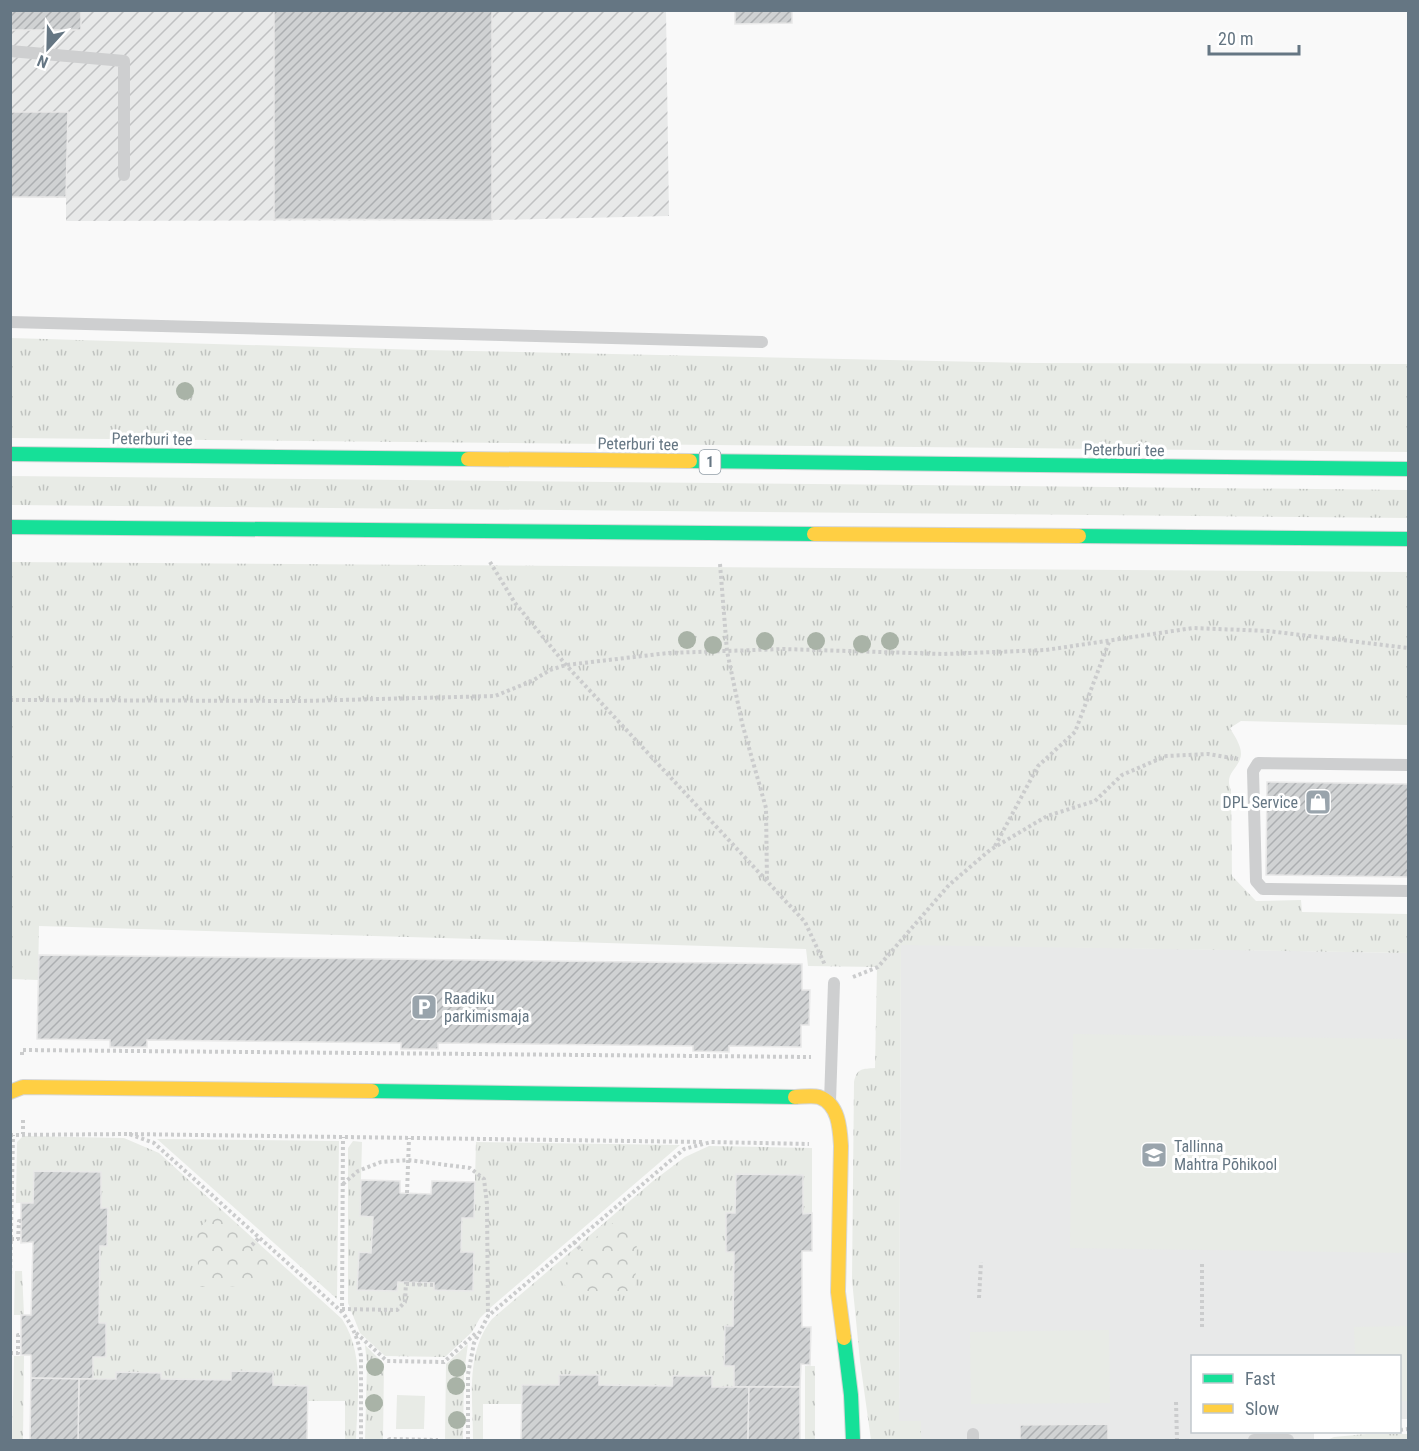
<svg xmlns="http://www.w3.org/2000/svg" width="1419" height="1451" font-family="'Roboto Condensed',sans-serif">
<style>
.built{fill:#e8e9e9}
.industrial{fill:url(#industrial-furrows)}
.grass{fill:url(#grass-tufts)}
.forest{fill:url(#forest-crowns)}
.pitch{fill:#e8ebe6}
.building{fill:url(#building-hatch);stroke:#e8e8e8;stroke-width:1.5}
.lines{fill:none;stroke-linecap:round;stroke-linejoin:round}
.fast-casing{stroke:#d5d6d7;stroke-width:16}
.slow-casing{stroke:#d5d6d7;stroke-width:16}
.path{stroke:#cbcccd;stroke-width:4;stroke-dasharray:3 3;stroke-linecap:butt}
.lane{stroke:#cecfd0;stroke-width:12}
.fast{stroke:#16e098;stroke-width:14}
.slow{stroke:#ffcf43;stroke-width:14}
.tree{fill:#a9b3a7}
.labels{text-anchor:middle;dominant-baseline:central;stroke-width:6;stroke-linejoin:round;paint-order:stroke}
.shield{fill:#fff;stroke:#939fa8;stroke-width:1.5}
.shield-label{font-size:15px;font-weight:bold;fill:#657683}
.street-label{font-size:16px;fill:#657683;stroke:#fff}
.poi-label{font-size:16px;fill:#657683;stroke:#fff;text-anchor:start}
</style>
<defs>
<pattern id="industrial-furrows" width="10" height="10" patternUnits="userSpaceOnUse" patternTransform="scale(1.5)"><rect width="10" height="10" fill="#e8e9e9"/><path d="M-1 1l2-2M0 10L10 0M9 11l2-2" fill="none" stroke="#c0c1c2"/></pattern>
<pattern id="grass-tufts" width="24" height="20" patternUnits="userSpaceOnUse" patternTransform="scale(1.5)"><rect width="24" height="20" fill="#e8ebe6"/><path d="M3 7l-1-3M5 7V3M7 7l1-3M15 17l-1-3M17 17v-4M19 17l1-3" fill="none" stroke="#c0c3c0"/></pattern>
<pattern id="forest-crowns" width="20" height="18" patternUnits="userSpaceOnUse" patternTransform="scale(1.5)"><rect width="20" height="18" fill="#e8ebe6"/><path d="M2 6a3 3 0 1 1 6 0M12 15a3 3 0 1 1 6 0" fill="none" stroke="#c0c3c0"/></pattern>
<pattern id="building-hatch" width="6" height="6" patternUnits="userSpaceOnUse" patternTransform="scale(1.5)"><rect width="6" height="6" fill="#d0d2d3"/><path d="M-1 1l2-2M0 6l6-6M5 7l2-2" fill="none" stroke="#acafb1"/></pattern>
</defs>
<rect width="100%" height="100%" fill="#f9f9f9"/>
<polygon class="built" points="901,944 1408,953 1408,1419 1400,1419 1400,1356 1192,1356 1192,1432 1314,1432 1314,1440 921,1440 921,1421 899,1421"/>
<polygon class="industrial" points="11,11 666,11 669,216 492,220 66,221 66,198 11,197"/>
<g class="grass">
<polygon points="11,338 423,350 1033,363 1408,364 1408,452 11,438"/>
<polygon points="11,476 1408,490 1408,518 11,505"/>
<path d="M11,562L1408,572V725L1241,721L1230,728C1235,737 1244,749 1240,759C1237,769 1224,775 1231,790L1232,876L1256,901L1301,900L1302,912L1408,914V953L901,945L899,1421H921V1440H871L860,1361L852,1280L854,1082C857,1068 862,1069 875,1068L877,967L808,966L806,949L39,926L38,980L11,979Z"/>
<path d="M23,1136L124,1138L159,1153L342,1319C365,1354 357,1400 356,1440H345V1401H308V1386L273,1385L272,1372L231,1371V1380L161,1379L160,1373L117,1372L116,1379H93V1357H106V1324L99,1323L100,1246H107L108,1208H101V1172L34,1171L33,1203H16L17,1142Z"/>
<polygon points="157,1139 339,1141 337,1299"/>
<polygon points="353,1141 362,1142 360,1216 373,1217 371,1253 359,1253 358,1290 397,1291 398,1282 434,1283 434,1290 473,1291 473,1252 461,1252 462,1218 474,1218 476,1142 680,1145 490,1308 480,1318 472,1332 445,1357 385,1356 360,1333 348,1303 348,1148"/>
<path d="M709,1146L812,1148V1213L803,1214V1175L736,1174L735,1213H726V1252H734L733,1326L725,1327L724,1365L734,1366V1387H712V1376H673L672,1386L599,1385L598,1375H559V1385H522V1404H483V1440H473C473,1400 465,1353 492,1319L653,1181L685,1157Z"/>
<polygon points="15,1271 22,1271 24,1315 14,1315"/>
<polygon points="468,1344 464,1373 463,1440 445,1440 446,1364"/>
<polygon points="365,1345 384,1364 383,1440 365,1440 367,1364"/>
<polygon points="14,1356 24,1356 23,1440 12,1440"/>
<rect x="805" y="1366" width="10" height="74"/>
<polygon points="1366,1434 1408,1434 1408,1440 1327,1440 1334,1437"/>
</g>
<g class="forest">
<polygon points="216,1212 277,1268 259,1286 199,1287 196,1231"/>
<polygon points="621,1216 637,1237 635,1291 570,1291 554,1273"/>
</g>
<g class="pitch">
<polygon points="1073,1034 1408,1039 1408,1253 1070,1248"/>
<polygon points="1408,1326 1408,1401 1400,1401 1400,1356 1355,1356 1354,1327"/>
<polygon points="1109,1330 1110,1403 971,1404 970,1332"/>
<polygon points="397,1395 425,1396 424,1429 396,1429"/>
</g>
<g class="building">
<rect x="10" y="10" width="71" height="20"/>
<polygon points="274,10 492,10 492,220 274,219"/>
<polygon points="735,10 792,10 792,23 735,24"/>
<polygon points="10,112 68,112 66,197 10,197"/>
<polygon points="1267,782 1408,784 1408,877 1266,875"/>
<polygon points="39,955 802,964 802,990 810,990 809,1025 801,1025 801,1047 729,1046 729,1052 693,1051 693,1046 438,1043 438,1049 401,1049 401,1043 147,1040 147,1047 110,1047 110,1040 37,1039"/>
<polygon points="34,1171 101,1172 101,1208 108,1208 107,1246 100,1246 99,1323 106,1323 106,1357 93,1357 93,1379 31,1378 31,1355 21,1355 21,1315 31,1315 33,1242 21,1243 21,1203 33,1203"/>
<polygon points="736,1174 803,1175 803,1214 812,1213 812,1251 802,1251 802,1327 811,1327 810,1365 801,1364 800,1387 734,1387 734,1366 724,1366 725,1326 733,1326 734,1252 726,1252 726,1213 735,1213"/>
<polygon points="361,1180 400,1181 400,1193 431,1194 432,1181 475,1182 474,1218 462,1218 461,1252 474,1252 473,1291 434,1290 434,1283 398,1282 397,1291 357,1290 359,1252 371,1253 373,1217 360,1216"/>
<polygon points="231,1371 273,1372 273,1385 308,1386 307,1440 78,1440 79,1379 116,1379 116,1372 161,1373 161,1379 231,1380"/>
<polygon points="559,1375 599,1375 599,1385 672,1386 673,1376 712,1376 712,1387 749,1387 748,1440 521,1440 522,1385 559,1385"/>
<polygon points="31,1378 79,1379 78,1440 30,1440"/>
<polygon points="749,1387 800,1387 800,1440 748,1440"/>
<polygon points="1108,1424 1108,1440 1020,1440 1020,1425"/>
</g>
<g class="lines">
<defs>
<g id="fast">
<polyline points="10,454 468,459"/>
<polyline points="690,461 1408,469"/>
<polyline points="10,527 814,534"/>
<polyline points="1079,536 1408,539"/>
<polyline points="372,1091 795,1097"/>
<polyline points="844,1338 851,1395 853,1440"/>
</g>
<g id="slow">
<polyline points="468,459 690,461"/>
<polyline points="814,534 1079,536"/>
<polyline points="10,1092 23,1087 372,1091"/>
<path d="M795,1097C802,1097 812,1095 819,1097C839,1104 840,1129 841,1146L838,1292L844,1338"/>
</g>
</defs>
<use href="#fast" class="fast-casing"/>
<use href="#slow" class="slow-casing"/>
<g class="path">
<polyline points="490,562 515,603 566,665 805,922 825,965"/>
<polyline points="720,564 727,651 742,723 766,808 767,881"/>
<polyline points="10,700 302,701 495,696 532,681 550,670 566,665 668,653 783,649 944,654 1046,650 1193,628 1268,631 1408,648"/>
<polyline points="995,846 1038,766 1075,732 1109,642"/>
<polyline points="853,977 878,967 949,885 990,850 1047,816 1095,801 1122,775 1166,756 1208,754 1238,759"/>
<polyline points="22,1055 22,1050 811,1057"/>
<polyline points="23,1120 23,1134"/>
<polyline points="129,1134 704,1142"/>
<path d="M10,1135L129,1134L154,1143L342,1312C353,1326 358,1339 361,1356V1440"/>
<polyline points="343,1184 358,1171 381,1162 408,1160 470,1168 484,1179 487,1204 488,1316"/>
<polyline points="407,1193 409,1138"/>
<polyline points="11,1239 18,1239 19,1221 21,1221"/>
<polyline points="574,1242 581,1250"/>
<polyline points="252,1245 259,1238"/>
<polyline points="1202,1264 1202,1328"/>
<polyline points="10,1280 13,1135"/>
<polyline points="406,1284 434,1285"/>
<polyline points="979,1298 981,1262"/>
<polyline points="342,1309 397,1310 405,1302 406,1282"/>
<polyline points="342,1312 343,1137"/>
<polyline points="356,1333 387,1361 444,1362 476,1333"/>
<polyline points="10,1353 18,1353 18,1335 21,1335"/>
<polyline points="1176,1402 1177,1440"/>
<polyline points="1400,1430 1408,1429"/>
<polyline points="388,1440 390,1439 438,1440"/>
<polyline points="468,1440 468,1374 474,1343 488,1316 684,1149 711,1142 809,1144"/>
</g>
<g class="lane">
<polyline points="10,51 124,61 124,175"/>
<polyline points="10,322 762,342"/>
<polyline points="1408,765 1258,763 1253,771 1256,881 1263,889 1408,891"/>
<polyline points="830,1102 834,983"/>
<polyline points="973,1434 973,1440"/>
<polyline points="1254,1440 1288,1440"/>
</g>
<use href="#fast" class="fast"/>
<use href="#slow" class="slow"/>
</g>
<g class="tree">
<circle cx="185" cy="391" r="9"/>
<circle cx="687" cy="640" r="9"/>
<circle cx="765" cy="641" r="9"/>
<circle cx="816" cy="641" r="9"/>
<circle cx="890" cy="641" r="9"/>
<circle cx="862" cy="644" r="9"/>
<circle cx="713" cy="645" r="9"/>
<circle cx="375" cy="1367" r="9"/>
<circle cx="457" cy="1368" r="9"/>
<circle cx="456" cy="1386" r="9"/>
<circle cx="374" cy="1403" r="9"/>
<circle cx="457" cy="1420" r="9"/>
</g>
<defs>
<symbol id="shop-square" viewBox="-11 -11 22 22"><rect x="-9" y="-9" width="18" height="18" rx="4" fill="#99a4ac" stroke="#fff"/><path d="M-5-2.5h2.3a2.7 3.5 0 0 1 5.4 0H5L5.5 6h-11ZM-1.5-2.5h3a1.5 2.3 0 0 0-3 0Z" fill="#fff"/></symbol>
<symbol id="parking-square" viewBox="-11 -11 22 22"><rect x="-9" y="-9" width="18" height="18" rx="4" fill="#99a4ac" stroke="#fff"/><path d="M-3.5-5.5H1a3.5 3.5 0 0 1 0 7H-1V5.5H-3.5ZM-1-3.4V-.6H.8a1.4 1.4 0 0 0 0-2.8Z" fill="#fff"/></symbol>
<symbol id="school-square" viewBox="-11 -11 22 22"><rect x="-9" y="-9" width="18" height="18" rx="4" fill="#99a4ac" stroke="#fff"/><path d="M0-5L7-2L0 1L-7-2ZM-4 1L0 2.5L4 1V4Q0 6-4 4Z" fill="#fff"/></symbol>
</defs>
<g fill-rule="evenodd">
<use href="#shop-square" x="1303" y="787" width="30" height="30"/>
<use href="#parking-square" x="409" y="992" width="30" height="30"/>
<use href="#school-square" x="1139" y="1140" width="30" height="30"/>
</g>
<g class="labels">
<rect class="shield" x="699.5" y="450" width="21" height="24" rx="4.5"/>
<g class="shield-label">
<text x="710" y="462">1</text>
</g>
<g class="street-label">
<text transform="translate(152 439) rotate(1)">Peterburi tee</text>
<text transform="translate(638 444) rotate(1)">Peterburi tee</text>
<text transform="translate(1124 450) rotate(1)">Peterburi tee</text>
</g>
<g class="poi-label">
<text x="1298" y="802" text-anchor="end">DPL Service</text>
<text x="444" y="998">Raadiku<tspan x="444" dy="18">parkimismaja</tspan></text>
<text x="1174" y="1146">Tallinna<tspan x="1174" dy="18">Mahtra Põhikool</tspan></text>
</g>
</g>
<rect width="1419" height="1451" fill="none" stroke="#657683" stroke-width="24"/>
<rect x="1191" y="1355" width="210" height="78" fill="#ffffff" stroke="#c1c8cd" stroke-width="1.5"/>
<rect x="1203" y="1374" width="30" height="9" fill="#16e098" stroke="#c1c8cd" stroke-width="1.5"/>
<text x="1245" y="1385" font-size="18" fill="#657683">Fast</text>
<rect x="1203" y="1404" width="30" height="9" fill="#ffcf43" stroke="#c1c8cd" stroke-width="1.5"/>
<text x="1245" y="1415" font-size="18" fill="#657683">Slow</text>
<g transform="translate(48 48) rotate(202)" stroke="#ffffff" stroke-width="4.5" paint-order="stroke">
<path d="M0-4.5L10 22L0 15L-10 22Z" fill="#657683"/>
<text y="-9" font-size="16" font-weight="bold" text-anchor="middle" fill="#657683">N</text>
</g>
<path d="M1209 45v9h90v-9" fill="none" stroke="#657683" stroke-width="3"/>
<text x="1218" y="45" font-size="18" fill="#657683" stroke="#ffffff" stroke-width="4.5" paint-order="stroke">20 m</text>
</svg>
